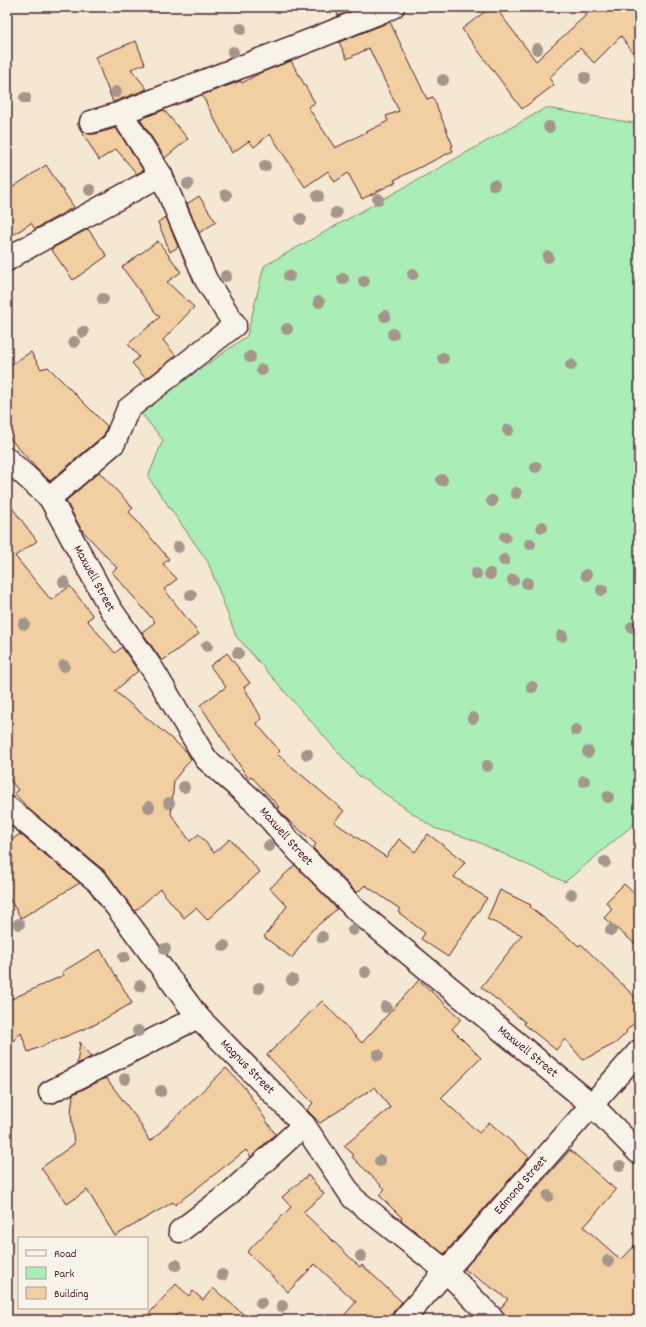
<svg xmlns="http://www.w3.org/2000/svg" width="646" height="1327" font-family="Dekko,sans-serif">
<style>
.green{fill:#abedb6;stroke:#7a8670}
.building{fill:#f1cfa2;stroke:#4a1f2b}
.lines{fill:none;stroke-linecap:round;stroke-linejoin:round}
.minor-casing{stroke:#4a1f2b;stroke-width:25}
.minor{stroke:#f7f3e8;stroke-width:22}
.tree{fill:#a4968a}
.labels{text-anchor:middle;dominant-baseline:central;stroke-width:4;stroke-linejoin:round;paint-order:stroke}
.street-label{font-size:13px;fill:#4a1f2b;stroke:#f7f3e8}
</style>
<rect width="100%" height="100%" fill="#f5e8d3"/>
<filter id="ink" filterUnits="userSpaceOnUse"><feTurbulence type="fractalNoise" baseFrequency=".025" numOctaves="2"/><feDisplacementMap in="SourceGraphic" scale="8" xChannelSelector="R" yChannelSelector="G"/><feConvolveMatrix kernelMatrix="1 2 1 2 8 2 1 2 1" color-interpolation-filters="sRGB"/></filter>
<g filter="url(#ink)">
<polygon class="green" points="546,108 639,124 639,820 565,882 471,839 434,828 359,776 236,636 208,562 148,477 163,440 140,412 247,336 264,266"/>
<g class="building">
<polygon points="335,7 360,7 338,16"/>
<polygon points="491,7 495,7 536,61 595,7 639,7 639,62 621,36 594,63 580,48 549,78 554,85 522,109 462,29"/>
<polygon points="390,22 427,99 433,97 453,146 451,147 453,151 394,180 396,182 362,199 348,173 335,182 328,171 305,187 270,134 254,147 249,141 232,153 202,95 241,81 242,83 260,73 291,61 315,103 308,107 335,148 388,121 386,116 399,111 369,48 347,59 339,42"/>
<polygon points="136,41 145,64 131,69 147,89 113,102 95,57"/>
<polygon points="164,110 188,139 165,158 140,119"/>
<polygon points="79,123 82,131 89,134 95,134 116,128 143,170 137,174 116,149 99,160 77,124"/>
<polygon points="46,165 74,207 35,229 31,223 7,239 7,191"/>
<polygon points="199,196 216,222 199,233 187,204"/>
<polygon points="166,217 178,247 170,252 158,222"/>
<polygon points="88,229 107,256 73,280 51,249"/>
<polygon points="158,241 181,272 167,282 194,307 163,340 176,356 146,379 132,363 139,357 128,344 160,317 155,312 122,267"/>
<polygon points="31,352 41,369 48,367 107,426 104,435 50,481 37,469 7,435 7,367"/>
<polygon points="99,472 133,508 129,512 169,559 163,564 177,579 164,589 199,634 162,661 142,632 155,622 112,572 117,568 81,529 66,501"/>
<polygon points="7,501 37,541 15,556 51,600 70,586 93,616 87,620 115,653 122,647 138,671 115,691 186,751 191,759 174,780 171,814 190,841 199,834 214,853 230,839 260,872 207,920 196,908 184,918 160,889 135,911 106,872 32,812 14,793 18,790 7,776"/>
<polygon points="227,653 250,683 244,687 262,719 256,723 280,751 277,754 344,811 334,822 386,857 399,839 415,852 428,834 465,862 454,877 487,898 448,957 421,939 425,933 398,912 400,909 365,885 357,893 313,848 316,844 287,819 277,808 279,807 251,776 248,778 200,705 226,687 210,666"/>
<polygon points="20,834 80,883 21,918 7,895 7,843"/>
<polygon points="295,865 337,909 311,931 292,958 264,937 287,906 270,888"/>
<polygon points="624,884 639,898 639,947 604,918 612,909 606,902"/>
<polygon points="500,890 531,905 530,907 579,946 581,944 639,1001 639,1018 626,1031 627,1032 616,1043 583,1060 565,1039 556,1050 524,1024 525,1022 481,987 522,935 487,919"/>
<polygon points="100,949 132,1003 96,1024 28,1052 21,1033 7,1047 7,1001 64,975 62,972"/>
<polygon points="419,980 461,1019 452,1029 481,1058 441,1098 479,1133 489,1122 529,1157 444,1254 401,1220 402,1218 379,1195 385,1189 352,1157 354,1155 344,1146 390,1108 375,1087 320,1123 307,1110 313,1103 267,1055 322,1001 362,1043"/>
<polygon points="80,1042 91,1057 77,1064"/>
<polygon points="226,1068 245,1088 275,1134 251,1157 246,1150 175,1205 173,1202 115,1236 87,1190 67,1204 41,1168 74,1144 71,1113 73,1094 106,1078 138,1120 150,1142"/>
<polygon points="570,1150 616,1190 584,1227 621,1260 639,1241 639,1320 510,1320 500,1309 508,1299 464,1269"/>
<polygon points="308,1175 324,1194 303,1212 360,1267 362,1265 402,1302 393,1312 391,1320 340,1320 356,1302 315,1264 288,1292 247,1252 291,1207 282,1197"/>
<polygon points="176,1284 189,1296 193,1291 203,1300 213,1288 250,1320 185,1320 187,1318 180,1312 169,1320 143,1320"/>
</g>
<g class="lines">
<defs>
<g id="minor">
<polyline points="91,122 121,113 319,37 393,7"/>
<polyline points="7,260 21,251 161,175"/>
<path id="s1" d="M7,459L50,498L110,608L153,670L206,759L256,803L298,851L357,911L592,1105L639,1153"/>
<polyline points="50,498 114,443 128,409 235,325 206,280 161,175 121,113"/>
<path id="s2" d="M7,807L98,882L198,1017L304,1125L353,1198L446,1271L494,1320"/>
<polyline points="50,1092 198,1017"/>
<polyline points="180,1231 230,1193 304,1125"/>
<path id="s3" d="M403,1320L639,1051"/>
</g>
</defs>
<use href="#minor" class="minor-casing"/>
<use href="#minor" class="minor"/>
</g>
<g class="tree">
<circle cx="241" cy="29" r="6"/>
<circle cx="537" cy="49" r="6"/>
<circle cx="233" cy="52" r="6"/>
<circle cx="585" cy="78" r="6"/>
<circle cx="443" cy="80" r="6"/>
<circle cx="116" cy="92" r="6"/>
<circle cx="25" cy="98" r="6"/>
<circle cx="549" cy="127" r="6"/>
<circle cx="265" cy="166" r="6"/>
<circle cx="188" cy="184" r="6"/>
<circle cx="494" cy="185" r="6"/>
<circle cx="90" cy="190" r="6"/>
<circle cx="226" cy="195" r="6"/>
<circle cx="318" cy="196" r="6"/>
<circle cx="378" cy="199" r="6"/>
<circle cx="336" cy="213" r="6"/>
<circle cx="301" cy="219" r="6"/>
<circle cx="548" cy="257" r="6"/>
<circle cx="413" cy="274" r="6"/>
<circle cx="226" cy="276" r="6"/>
<circle cx="289" cy="276" r="6"/>
<circle cx="343" cy="279" r="6"/>
<circle cx="364" cy="281" r="6"/>
<circle cx="103" cy="299" r="6"/>
<circle cx="319" cy="302" r="6"/>
<circle cx="385" cy="316" r="6"/>
<circle cx="287" cy="329" r="6"/>
<circle cx="83" cy="332" r="6"/>
<circle cx="393" cy="334" r="6"/>
<circle cx="74" cy="342" r="6"/>
<circle cx="250" cy="357" r="6"/>
<circle cx="443" cy="358" r="6"/>
<circle cx="571" cy="365" r="6"/>
<circle cx="262" cy="370" r="6"/>
<circle cx="508" cy="430" r="6"/>
<circle cx="536" cy="467" r="6"/>
<circle cx="442" cy="480" r="6"/>
<circle cx="516" cy="493" r="6"/>
<circle cx="492" cy="501" r="6"/>
<circle cx="542" cy="527" r="6"/>
<circle cx="505" cy="537" r="6"/>
<circle cx="530" cy="544" r="6"/>
<circle cx="178" cy="547" r="6"/>
<circle cx="504" cy="560" r="6"/>
<circle cx="476" cy="574" r="6"/>
<circle cx="490" cy="574" r="6"/>
<circle cx="586" cy="575" r="6"/>
<circle cx="513" cy="580" r="6"/>
<circle cx="64" cy="582" r="6"/>
<circle cx="527" cy="583" r="6"/>
<circle cx="602" cy="590" r="6"/>
<circle cx="191" cy="595" r="6"/>
<circle cx="24" cy="624" r="6"/>
<circle cx="632" cy="627" r="6"/>
<circle cx="562" cy="636" r="6"/>
<circle cx="207" cy="646" r="6"/>
<circle cx="238" cy="653" r="6"/>
<circle cx="64" cy="666" r="6"/>
<circle cx="532" cy="687" r="6"/>
<circle cx="473" cy="718" r="6"/>
<circle cx="576" cy="730" r="6"/>
<circle cx="588" cy="752" r="6"/>
<circle cx="307" cy="754" r="6"/>
<circle cx="487" cy="766" r="6"/>
<circle cx="584" cy="781" r="6"/>
<circle cx="184" cy="787" r="6"/>
<circle cx="608" cy="797" r="6"/>
<circle cx="169" cy="803" r="6"/>
<circle cx="149" cy="807" r="6"/>
<circle cx="269" cy="846" r="6"/>
<circle cx="605" cy="862" r="6"/>
<circle cx="571" cy="894" r="6"/>
<circle cx="19" cy="924" r="6"/>
<circle cx="353" cy="930" r="6"/>
<circle cx="611" cy="930" r="6"/>
<circle cx="322" cy="937" r="6"/>
<circle cx="224" cy="946" r="6"/>
<circle cx="165" cy="949" r="6"/>
<circle cx="124" cy="957" r="6"/>
<circle cx="365" cy="972" r="6"/>
<circle cx="292" cy="980" r="6"/>
<circle cx="140" cy="986" r="6"/>
<circle cx="259" cy="988" r="6"/>
<circle cx="386" cy="1007" r="6"/>
<circle cx="138" cy="1031" r="6"/>
<circle cx="378" cy="1055" r="6"/>
<circle cx="125" cy="1079" r="6"/>
<circle cx="161" cy="1091" r="6"/>
<circle cx="380" cy="1161" r="6"/>
<circle cx="620" cy="1166" r="6"/>
<circle cx="548" cy="1196" r="6"/>
<circle cx="361" cy="1256" r="6"/>
<circle cx="608" cy="1261" r="6"/>
<circle cx="176" cy="1265" r="6"/>
<circle cx="222" cy="1275" r="6"/>
<circle cx="261" cy="1303" r="6"/>
<circle cx="282" cy="1306" r="6"/>
</g>
</g>
<g class="labels">
<g class="street-label">
<text stroke="none"><textPath href="#s1" startOffset="150">Maxwell Street</textPath></text>
<text stroke="none"><textPath href="#s1" startOffset="474">Maxwell Street</textPath></text>
<text stroke="none"><textPath href="#s1" startOffset="798">Maxwell Street</textPath></text>
<text stroke="none"><textPath href="#s2" startOffset="356">Magnus Street</textPath></text>
<text stroke="none"><textPath href="#s3" startOffset="179">Edmond Street</textPath></text>
</g>
</g>
<rect width="646" height="1327" fill="none" stroke="#f7f3e8" stroke-width="24"/>
<rect x="12" y="12" width="622" height="1303" fill="none" stroke="#4a1f2b" stroke-width="1.5" filter="url(#ink)"/>
<rect x="18" y="1237" width="130" height="72" fill="#f7f3e8" stroke="#b29e9c"/>
<rect x="26" y="1250" width="20" height="6" fill="#f7f3e8" stroke="#b29e9c"/>
<text x="54" y="1257" font-size="12" fill="#4a1f2b">Road</text>
<rect x="26" y="1267" width="20" height="12" fill="#abedb6" stroke="#b29e9c"/>
<text x="54" y="1277" font-size="12" fill="#4a1f2b">Park</text>
<rect x="26" y="1287" width="20" height="12" fill="#f1cfa2" stroke="#b29e9c"/>
<text x="54" y="1297" font-size="12" fill="#4a1f2b">Building</text>
</svg>
